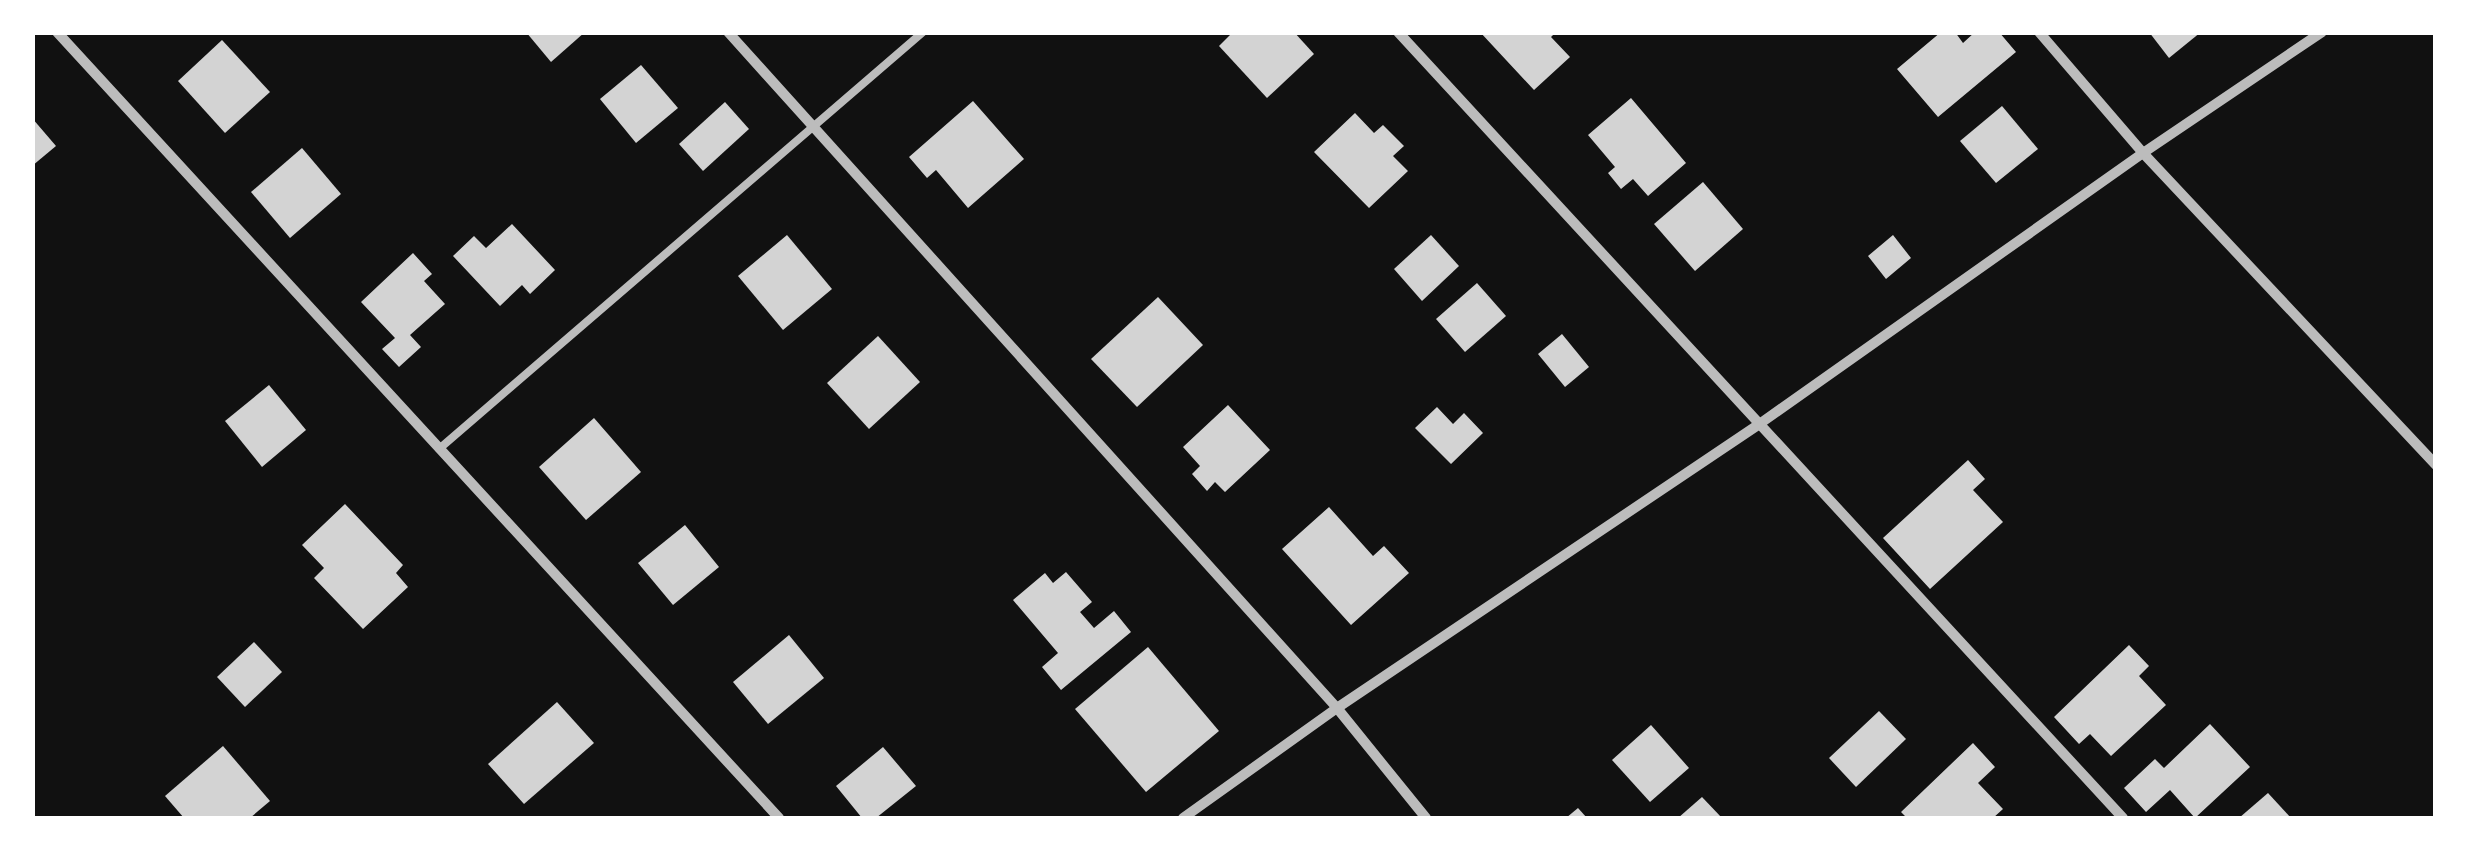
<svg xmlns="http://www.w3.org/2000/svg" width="2468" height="851" font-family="'Sofia Sans Condensed',sans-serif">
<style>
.building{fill:#d3d3d3}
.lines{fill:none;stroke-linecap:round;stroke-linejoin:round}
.service{stroke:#bcbcbc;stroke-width:8}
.minor{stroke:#bcbcbc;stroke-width:10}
</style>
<rect width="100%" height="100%" fill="#111"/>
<g class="building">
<polygon points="526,32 585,32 551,62"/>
<polygon points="1233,32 1294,32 1314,54 1267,98 1219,46"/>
<polygon points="1480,32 1556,32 1551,37 1570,57 1534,90"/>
<polygon points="1941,32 1955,32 1963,43 1975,32 1999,32 2016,52 1938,117 1897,69"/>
<polygon points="2149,32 2201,32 2169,58"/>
<polygon points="222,40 270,92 225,133 178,81"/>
<polygon points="641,65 678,108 636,143 600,99"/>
<polygon points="1631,98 1686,163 1648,196 1633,179 1621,189 1608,173 1615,167 1588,135"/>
<polygon points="973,101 1024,159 968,208 936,170 927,178 909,157"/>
<polygon points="725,102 749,129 703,171 679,144"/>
<polygon points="2002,106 2038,149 1996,183 1960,141"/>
<polygon points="1355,113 1374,133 1383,125 1404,146 1393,156 1408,171 1369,208 1314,152"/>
<polygon points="32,118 56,146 32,166"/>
<polygon points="302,148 341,194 290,238 251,192"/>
<polygon points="1703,182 1743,229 1695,271 1654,224"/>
<polygon points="512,224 555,270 530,294 522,285 500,306 453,256 474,236 486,248"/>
<polygon points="787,235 832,289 783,330 738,276"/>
<polygon points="1431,235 1459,266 1422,301 1394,269"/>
<polygon points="1893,235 1911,258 1886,279 1868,256"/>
<polygon points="413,253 432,274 424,281 445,304 410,335 421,347 399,367 382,349 395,338 361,302"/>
<polygon points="1477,283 1506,316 1465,352 1436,319"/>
<polygon points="1158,297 1203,345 1137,407 1091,359"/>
<polygon points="1562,334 1589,367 1565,387 1538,354"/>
<polygon points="878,336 920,382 869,429 827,383"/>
<polygon points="269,385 306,430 262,467 225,421"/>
<polygon points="1228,405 1270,450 1225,492 1215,482 1207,491 1192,474 1200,466 1183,447"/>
<polygon points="1437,407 1453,424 1464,413 1483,433 1451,464 1415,428"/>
<polygon points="594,418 641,472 586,520 539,467"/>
<polygon points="1968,460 1985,479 1973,490 2003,522 1930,589 1883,538"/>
<polygon points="345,504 403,565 396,573 408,587 363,629 314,578 324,568 302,545"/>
<polygon points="1329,507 1373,556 1384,546 1409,573 1351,625 1282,549"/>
<polygon points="685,525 719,567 673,605 638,563"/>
<polygon points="1066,572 1092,602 1080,612 1094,628 1114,611 1131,632 1061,690 1042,667 1058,653 1013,600 1045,573 1053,583"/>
<polygon points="789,635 824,678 768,724 733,682"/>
<polygon points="254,642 282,672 245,707 217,677"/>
<polygon points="2129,645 2149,666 2139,676 2166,705 2111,756 2090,734 2079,744 2054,717"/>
<polygon points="1148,647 1219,731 1146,792 1075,709"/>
<polygon points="557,702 594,743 524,804 488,764"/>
<polygon points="1879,711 1906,739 1856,787 1829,758"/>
<polygon points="2210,724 2250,767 2195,818 2170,790 2146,812 2124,788 2155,759 2164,768"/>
<polygon points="1651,725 1689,768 1650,802 1612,760"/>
<polygon points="1973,743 1995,767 1978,783 2003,809 1993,818 1907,818 1901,812"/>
<polygon points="223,746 270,801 250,818 184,818 165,796"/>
<polygon points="883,747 916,786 876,818 862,818 836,786"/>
<polygon points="2268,793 2291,818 2239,818"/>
<polygon points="1702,797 1722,818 1678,818"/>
<polygon points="1578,808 1587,818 1566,818"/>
</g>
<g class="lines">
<polyline class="service" points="439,449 923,32"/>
<g class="minor">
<polyline points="57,32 779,818"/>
<polyline points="728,32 1337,708 1426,818"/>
<polyline points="1398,32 2123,818"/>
<polyline points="2039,32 2143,153 2436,465"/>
<polyline points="1183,818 1337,708 1758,425 2143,153 2322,32"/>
</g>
</g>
<rect width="2468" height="851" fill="none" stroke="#ffffff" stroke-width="70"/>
</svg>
